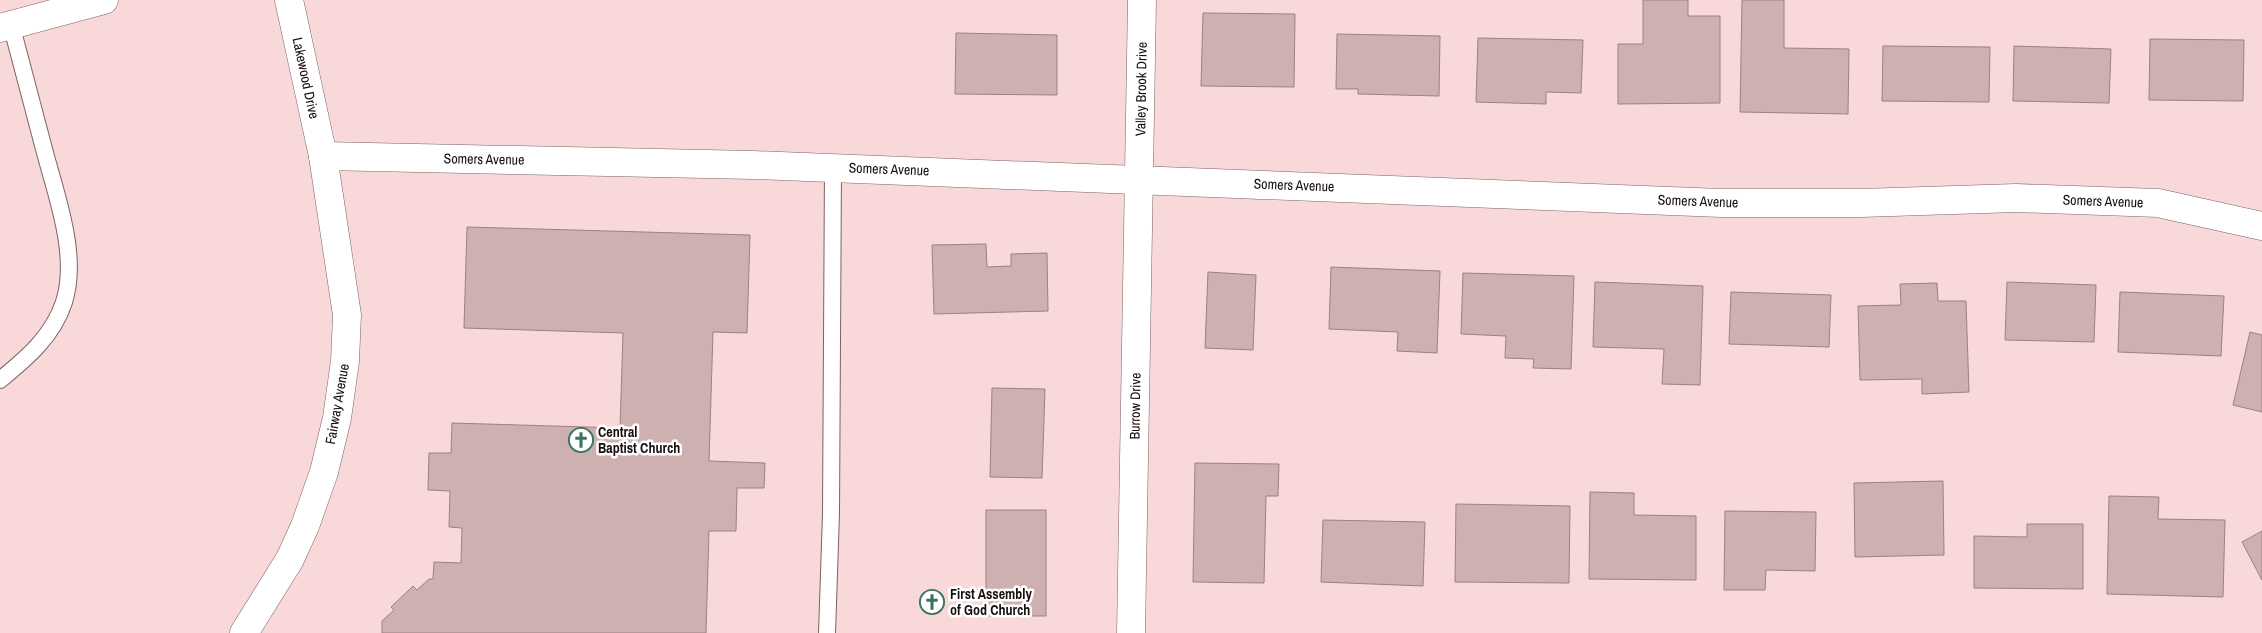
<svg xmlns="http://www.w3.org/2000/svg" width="2262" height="633" font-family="'Archivo Narrow',sans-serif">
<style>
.building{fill:#cfb0b1;stroke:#9d8081}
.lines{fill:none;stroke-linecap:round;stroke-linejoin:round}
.lane-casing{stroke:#7d6263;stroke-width:18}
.street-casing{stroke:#7d6263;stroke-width:29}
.secondary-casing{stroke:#7d6263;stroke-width:29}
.lane{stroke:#fff;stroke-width:16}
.street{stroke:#fff;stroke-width:28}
.secondary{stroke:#fff;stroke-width:28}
.labels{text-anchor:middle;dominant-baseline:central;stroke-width:5;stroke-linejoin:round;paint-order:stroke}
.street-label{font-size:14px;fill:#180e0e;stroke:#fff}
.poi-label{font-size:14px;font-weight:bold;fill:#180e0e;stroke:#fff;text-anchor:start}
</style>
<rect width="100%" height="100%" fill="#f8d8d9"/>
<g class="building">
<polygon points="1643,0 1688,0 1688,16 1720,16 1720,103 1618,104 1618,44 1643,44"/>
<polygon points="1742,0 1784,0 1784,48 1849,49 1848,114 1740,112"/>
<polygon points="1203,13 1295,14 1294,87 1201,86"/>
<polygon points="956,33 1057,35 1057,95 955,94"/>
<polygon points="1337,34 1440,36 1439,96 1358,94 1358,89 1336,89"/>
<polygon points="1478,38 1583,40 1581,93 1546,92 1546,104 1476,102"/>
<polygon points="2150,39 2244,40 2243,101 2149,100"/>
<polygon points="1883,46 1990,47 1989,102 1882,101"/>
<polygon points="2014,46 2111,49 2109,103 2013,101"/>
<polygon points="467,227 750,235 747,333 713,332 709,461 765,463 764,488 737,488 736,531 709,531 706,633 382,633 382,621 394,610 391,607 413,586 417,590 429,579 433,579 434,562 461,563 462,528 449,527 450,491 428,490 429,453 451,453 452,423 620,428 623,333 464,328"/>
<polygon points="986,244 987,267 1011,266 1011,254 1047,253 1048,311 934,314 932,245"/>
<polygon points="1331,267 1440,271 1437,353 1397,351 1398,332 1329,329"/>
<polygon points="1208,272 1256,275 1253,350 1205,348"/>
<polygon points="1463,273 1574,276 1571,369 1533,368 1534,359 1505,358 1506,336 1461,334"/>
<polygon points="1595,282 1703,286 1700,385 1662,384 1664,349 1593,347"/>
<polygon points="2007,282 2096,285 2094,342 2005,340"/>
<polygon points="1937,283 1938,301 1966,301 1969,392 1922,394 1922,379 1860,380 1858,306 1901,305 1900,284"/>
<polygon points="1731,292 1831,295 1829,347 1729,344"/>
<polygon points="2120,292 2224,296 2221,356 2118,352"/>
<polygon points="2250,332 2262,335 2262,412 2233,405"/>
<polygon points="992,388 1045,389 1042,478 990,477"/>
<polygon points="1195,463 1279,464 1278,496 1266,496 1264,583 1193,582"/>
<polygon points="1943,481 1944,555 1855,557 1854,483"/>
<polygon points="1590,492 1634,493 1634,515 1696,516 1696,580 1589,579"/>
<polygon points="2109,496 2159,497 2158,519 2225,520 2223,597 2107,594"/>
<polygon points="1456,504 1570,506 1569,583 1455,582"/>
<rect x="986" y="510" width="60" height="106"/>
<polygon points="1725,511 1816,512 1815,571 1766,570 1765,590 1724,590"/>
<polygon points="1323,520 1425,522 1423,586 1321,582"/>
<polygon points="2027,524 2083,524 2083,589 1974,588 1974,536 2027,537"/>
<polygon points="2262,531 2262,580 2242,542"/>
</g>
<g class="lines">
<defs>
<g id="lane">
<path d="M0,380C27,358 53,336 64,302C79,255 56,195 44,149C33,107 22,65 11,24"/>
<polyline points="827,633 831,514 833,167"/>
</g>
<g id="street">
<polyline points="0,28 104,0"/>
<polyline points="1131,633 1142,0"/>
</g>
<g id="secondary">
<polyline points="323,156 753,165 1721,203 1861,203 2016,198 2158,203 2262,226"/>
<polyline points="244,633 290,559 305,526 324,472 337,418 345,361 347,315 323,156 289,0"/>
</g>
</defs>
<use href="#lane" class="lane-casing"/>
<use href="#street" class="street-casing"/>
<use href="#secondary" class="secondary-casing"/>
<use href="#lane" class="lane"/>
<use href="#street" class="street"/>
<use href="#secondary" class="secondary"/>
</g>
<defs>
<symbol id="church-ring" viewBox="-11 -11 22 22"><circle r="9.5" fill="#fff" stroke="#39745d" stroke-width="1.5"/><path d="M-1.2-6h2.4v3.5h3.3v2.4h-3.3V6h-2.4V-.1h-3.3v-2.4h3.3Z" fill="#39745d"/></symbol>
</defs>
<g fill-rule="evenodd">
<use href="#church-ring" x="567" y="426" width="28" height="28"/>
<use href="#church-ring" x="918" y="588" width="28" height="28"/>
</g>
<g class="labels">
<g class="street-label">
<text transform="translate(306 78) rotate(78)">Lakewood Drive</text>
<text transform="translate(1141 89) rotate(-89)">Valley Brook Drive</text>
<text transform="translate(484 159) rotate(1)">Somers Avenue</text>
<text transform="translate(889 169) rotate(2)">Somers Avenue</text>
<text transform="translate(1294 185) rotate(2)">Somers Avenue</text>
<text transform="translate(1698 201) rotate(2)">Somers Avenue</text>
<text transform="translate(2103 201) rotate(2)">Somers Avenue</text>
<text transform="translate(337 404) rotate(-80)">Fairway Avenue</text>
<text transform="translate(1135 406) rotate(-89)">Burrow Drive</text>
</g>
<g class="poi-label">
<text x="598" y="432">Central<tspan x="598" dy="16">Baptist Church</tspan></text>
<text x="950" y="594">First Assembly<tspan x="950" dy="16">of God Church</tspan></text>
</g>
</g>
</svg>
